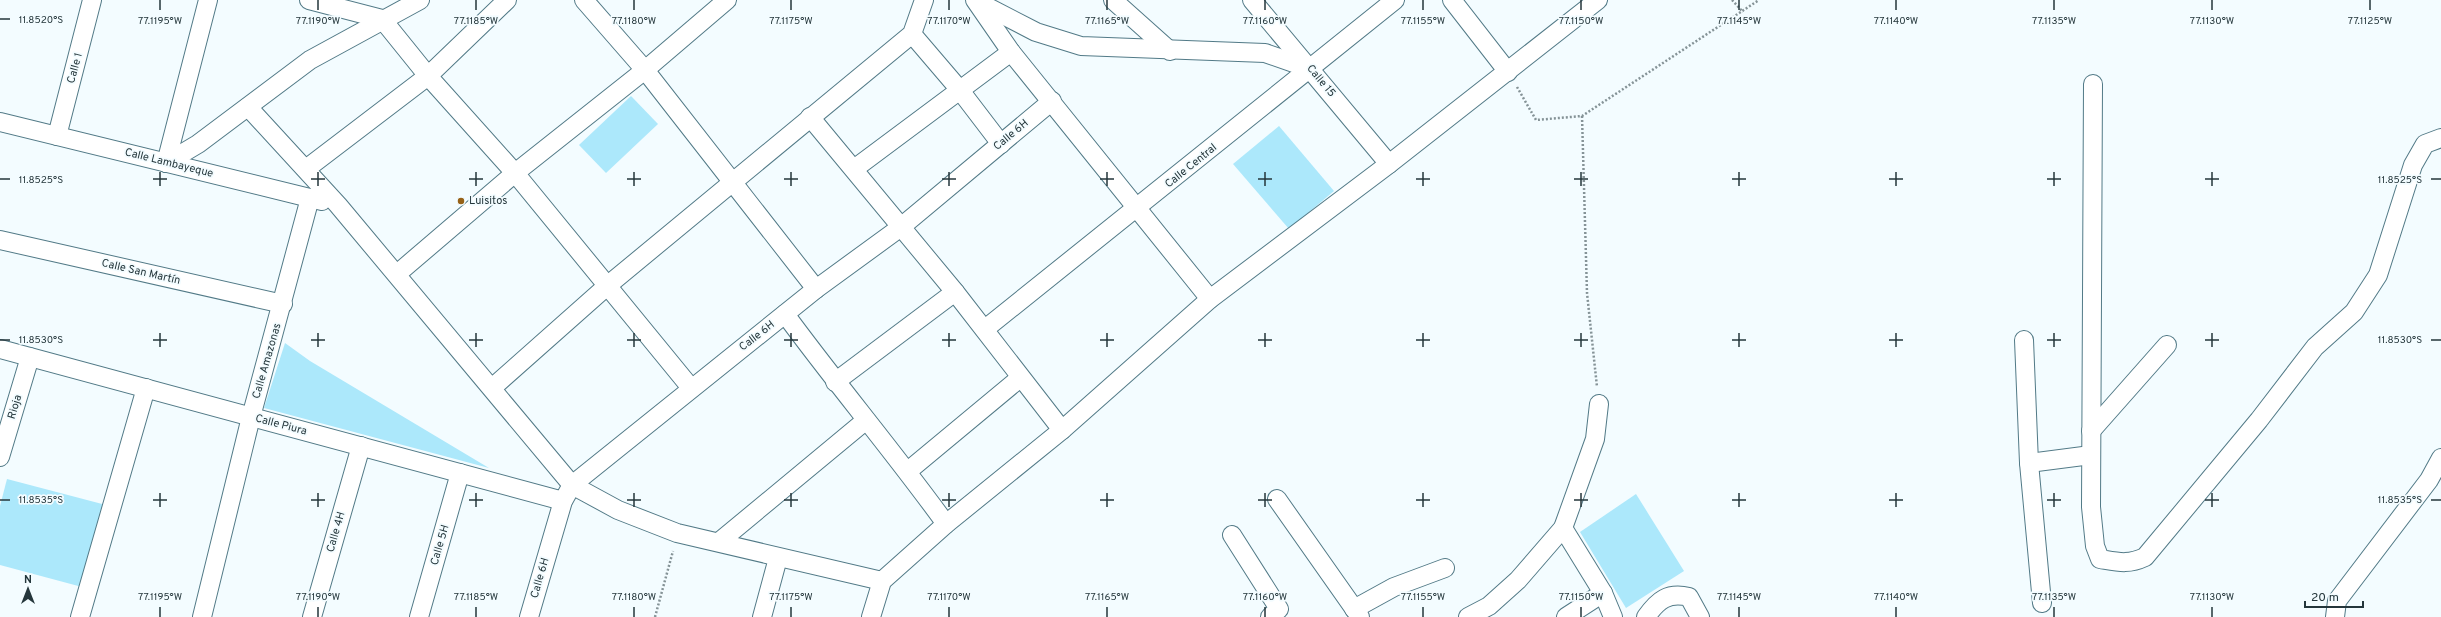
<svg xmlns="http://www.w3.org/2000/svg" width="2441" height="617" font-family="Overpass,sans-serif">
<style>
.green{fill:#ace8fb}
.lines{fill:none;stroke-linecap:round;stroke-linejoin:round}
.street-casing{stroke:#527a87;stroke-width:20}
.path{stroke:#859397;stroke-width:2.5;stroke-dasharray:2 2;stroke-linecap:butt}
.street{stroke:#fff;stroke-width:18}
.ticks{fill:none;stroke:#24363b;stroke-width:1.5}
.poi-dot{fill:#966117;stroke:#f3fcff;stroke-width:1.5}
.labels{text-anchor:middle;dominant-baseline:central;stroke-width:3.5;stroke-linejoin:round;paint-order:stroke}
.street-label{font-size:11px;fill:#24363b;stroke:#f3fcff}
.poi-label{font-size:11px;fill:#24363b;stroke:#f3fcff;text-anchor:start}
.ticks-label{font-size:10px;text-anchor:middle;fill:#24363b;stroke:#f3fcff;stroke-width:3.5;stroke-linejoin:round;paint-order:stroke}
</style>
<rect width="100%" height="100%" fill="#f3fcff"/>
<g class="green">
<polygon points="631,96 658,124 606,173 579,145"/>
<polygon points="1279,126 1334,191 1289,229 1233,164"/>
<polygon points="285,343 310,361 489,468 264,408"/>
<polygon points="7,479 106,505 82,587 0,565 0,506"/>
<polygon points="1636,494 1684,571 1626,608 1580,532"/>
</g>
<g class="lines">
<defs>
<g id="street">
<polyline points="309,0 382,19 428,76 515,173 691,388"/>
<polyline points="584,0 645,70 816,289"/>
<polyline points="975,0 1011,52 1210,299"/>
<polyline points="1113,0 1170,51"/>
<polyline points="1252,0 1389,164"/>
<polyline points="1452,0 1508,72"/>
<polyline points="978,2 1036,32 1081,46 1265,53 1311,69"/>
<polyline points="912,34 959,89 1001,144"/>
<path d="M2093,84L2091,507L2095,546L2100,559C2118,562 2128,565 2145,557L2259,420L2315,347L2354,312L2378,275L2413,165L2425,144L2441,138"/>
<polyline points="248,107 338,205 572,485 618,510 677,533 882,581"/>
<polyline points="810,117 955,292 1062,430"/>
<polyline points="0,122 322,201"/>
<polyline points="57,136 92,0"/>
<polyline points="166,163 198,144 310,60 420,0"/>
<polyline points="166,163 208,0"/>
<polyline points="306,169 428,76 507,0"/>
<polyline points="854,169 1011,52"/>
<polyline points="0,240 283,304"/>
<polyline points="397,274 515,173 645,70 727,0"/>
<path d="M785,314C837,385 894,452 946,524"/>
<polyline points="985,329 1395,0"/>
<polyline points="2024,340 2029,463 2042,603"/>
<polyline points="0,349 563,501"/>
<polyline points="835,382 955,292"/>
<polyline points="492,388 607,286 912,34 924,0"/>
<polyline points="2091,431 2167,345"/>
<polyline points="0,457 30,357"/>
<polyline points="2029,463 2091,455"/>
<polyline points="908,471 1020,378"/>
<polyline points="1277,499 1360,617"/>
<polyline points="1563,528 1603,593 1613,617"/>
<polyline points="1232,535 1279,609 1270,617"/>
<polyline points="719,542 865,421"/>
<polyline points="1354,609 1394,587 1445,568"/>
<polyline points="80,617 146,388"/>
<polyline points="202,617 251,417 310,198"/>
<polyline points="312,617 361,446"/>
<polyline points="419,617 460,473"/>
<polyline points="529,617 563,501 572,485 816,289 901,227 1052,101"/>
<polyline points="762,617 778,558"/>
<polyline points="871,617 882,581 946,524 1062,430 1210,299 1389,164 1598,0"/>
<polyline points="1468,617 1489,606 1518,580 1563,528 1595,439 1599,404"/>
<polyline points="1566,617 1603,593"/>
<path d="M1646,617C1658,600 1668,592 1689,597L1700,617"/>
<polyline points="2335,617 2337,601 2429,480 2441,458"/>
</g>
</defs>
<use href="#street" class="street-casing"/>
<g class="path">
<polyline points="1732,0 1743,12"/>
<polyline points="1517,87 1536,120 1582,116 1759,0"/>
<polyline points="1582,116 1587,293 1597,387"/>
<polyline points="655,617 673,551"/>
</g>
<use href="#street" class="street"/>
</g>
<path class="ticks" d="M160,0V10M318,0V10M476,0V10M634,0V10M791,0V10M949,0V10M1107,0V10M1265,0V10M1423,0V10M1581,0V10M1739,0V10M1896,0V10M2054,0V10M2212,0V10M2370,0V10M0,19H10M160,172V186M318,172V186M476,172V186M634,172V186M791,172V186M949,172V186M1107,172V186M1265,172V186M1423,172V186M1581,172V186M1739,172V186M1896,172V186M2054,172V186M2212,172V186M0,179H10M153,179H167M311,179H325M469,179H483M627,179H641M784,179H798M942,179H956M1100,179H1114M1258,179H1272M1416,179H1430M1574,179H1588M1732,179H1746M1889,179H1903M2047,179H2061M2205,179H2219M2431,179H2441M160,333V347M318,333V347M476,333V347M634,333V347M791,333V347M949,333V347M1107,333V347M1265,333V347M1423,333V347M1581,333V347M1739,333V347M1896,333V347M2054,333V347M2212,333V347M0,340H10M153,340H167M311,340H325M469,340H483M627,340H641M784,340H798M942,340H956M1100,340H1114M1258,340H1272M1416,340H1430M1574,340H1588M1732,340H1746M1889,340H1903M2047,340H2061M2205,340H2219M2431,340H2441M160,493V507M318,493V507M476,493V507M634,493V507M791,493V507M949,493V507M1107,493V507M1265,493V507M1423,493V507M1581,493V507M1739,493V507M1896,493V507M2054,493V507M2212,493V507M0,500H10M153,500H167M311,500H325M469,500H483M627,500H641M784,500H798M942,500H956M1100,500H1114M1258,500H1272M1416,500H1430M1574,500H1588M1732,500H1746M1889,500H1903M2047,500H2061M2205,500H2219M2431,500H2441M160,607V617M318,607V617M476,607V617M634,607V617M791,607V617M949,607V617M1107,607V617M1265,607V617M1423,607V617M1581,607V617M1739,607V617M1896,607V617M2054,607V617M2212,607V617"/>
<circle class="poi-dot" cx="461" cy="201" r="4"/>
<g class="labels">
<g class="street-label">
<text transform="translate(75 68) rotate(-75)">Calle 1</text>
<text transform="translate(1321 81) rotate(50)">Calle 15</text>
<text transform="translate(1011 135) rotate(-40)">Calle 6H</text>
<text transform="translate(169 163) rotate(14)">Calle Lambayeque</text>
<text transform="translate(1191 166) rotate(-39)">Calle Central</text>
<text transform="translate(141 272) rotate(13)">Calle San Martín</text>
<text transform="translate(757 336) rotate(-38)">Calle 6H</text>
<text transform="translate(267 361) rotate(-74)">Calle Amazonas</text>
<text transform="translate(15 407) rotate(-73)">Rioja</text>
<text transform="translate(281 425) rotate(15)">Calle Piura</text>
<text transform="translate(336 532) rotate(-74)">Calle 4H</text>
<text transform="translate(440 545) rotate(-74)">Calle 5H</text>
<text transform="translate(540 578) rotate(-74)">Calle 6H</text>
</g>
<g class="poi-label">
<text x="469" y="201">Luisitos</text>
</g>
</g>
<g class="ticks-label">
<text x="41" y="23">11.8520°S</text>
<text x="160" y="24">77.1195°W</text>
<text x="318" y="24">77.1190°W</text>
<text x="476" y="24">77.1185°W</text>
<text x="634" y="24">77.1180°W</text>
<text x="791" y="24">77.1175°W</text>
<text x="949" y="24">77.1170°W</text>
<text x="1107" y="24">77.1165°W</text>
<text x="1265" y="24">77.1160°W</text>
<text x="1423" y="24">77.1155°W</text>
<text x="1581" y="24">77.1150°W</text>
<text x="1739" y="24">77.1145°W</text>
<text x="1896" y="24">77.1140°W</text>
<text x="2054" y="24">77.1135°W</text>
<text x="2212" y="24">77.1130°W</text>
<text x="2370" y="24">77.1125°W</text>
<text x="41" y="183">11.8525°S</text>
<text x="2400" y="183">11.8525°S</text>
<text x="41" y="343">11.8530°S</text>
<text x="2400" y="343">11.8530°S</text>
<text x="41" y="503">11.8535°S</text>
<text x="2400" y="503">11.8535°S</text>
<text x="160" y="600">77.1195°W</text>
<text x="318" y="600">77.1190°W</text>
<text x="476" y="600">77.1185°W</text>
<text x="634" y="600">77.1180°W</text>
<text x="791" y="600">77.1175°W</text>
<text x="949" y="600">77.1170°W</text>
<text x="1107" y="600">77.1165°W</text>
<text x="1265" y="600">77.1160°W</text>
<text x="1423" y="600">77.1155°W</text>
<text x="1581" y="600">77.1150°W</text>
<text x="1739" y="600">77.1145°W</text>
<text x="1896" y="600">77.1140°W</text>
<text x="2054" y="600">77.1135°W</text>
<text x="2212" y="600">77.1130°W</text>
</g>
<g transform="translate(28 589)" stroke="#f3fcff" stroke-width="3" paint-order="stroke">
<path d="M0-3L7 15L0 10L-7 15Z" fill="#24363b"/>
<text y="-6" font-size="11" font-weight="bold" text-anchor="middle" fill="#24363b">N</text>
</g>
<path d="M2305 601v6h58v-6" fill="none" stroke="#24363b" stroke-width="2"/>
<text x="2311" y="601" font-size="12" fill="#24363b" stroke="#f3fcff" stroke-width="3" paint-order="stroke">20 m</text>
</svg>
